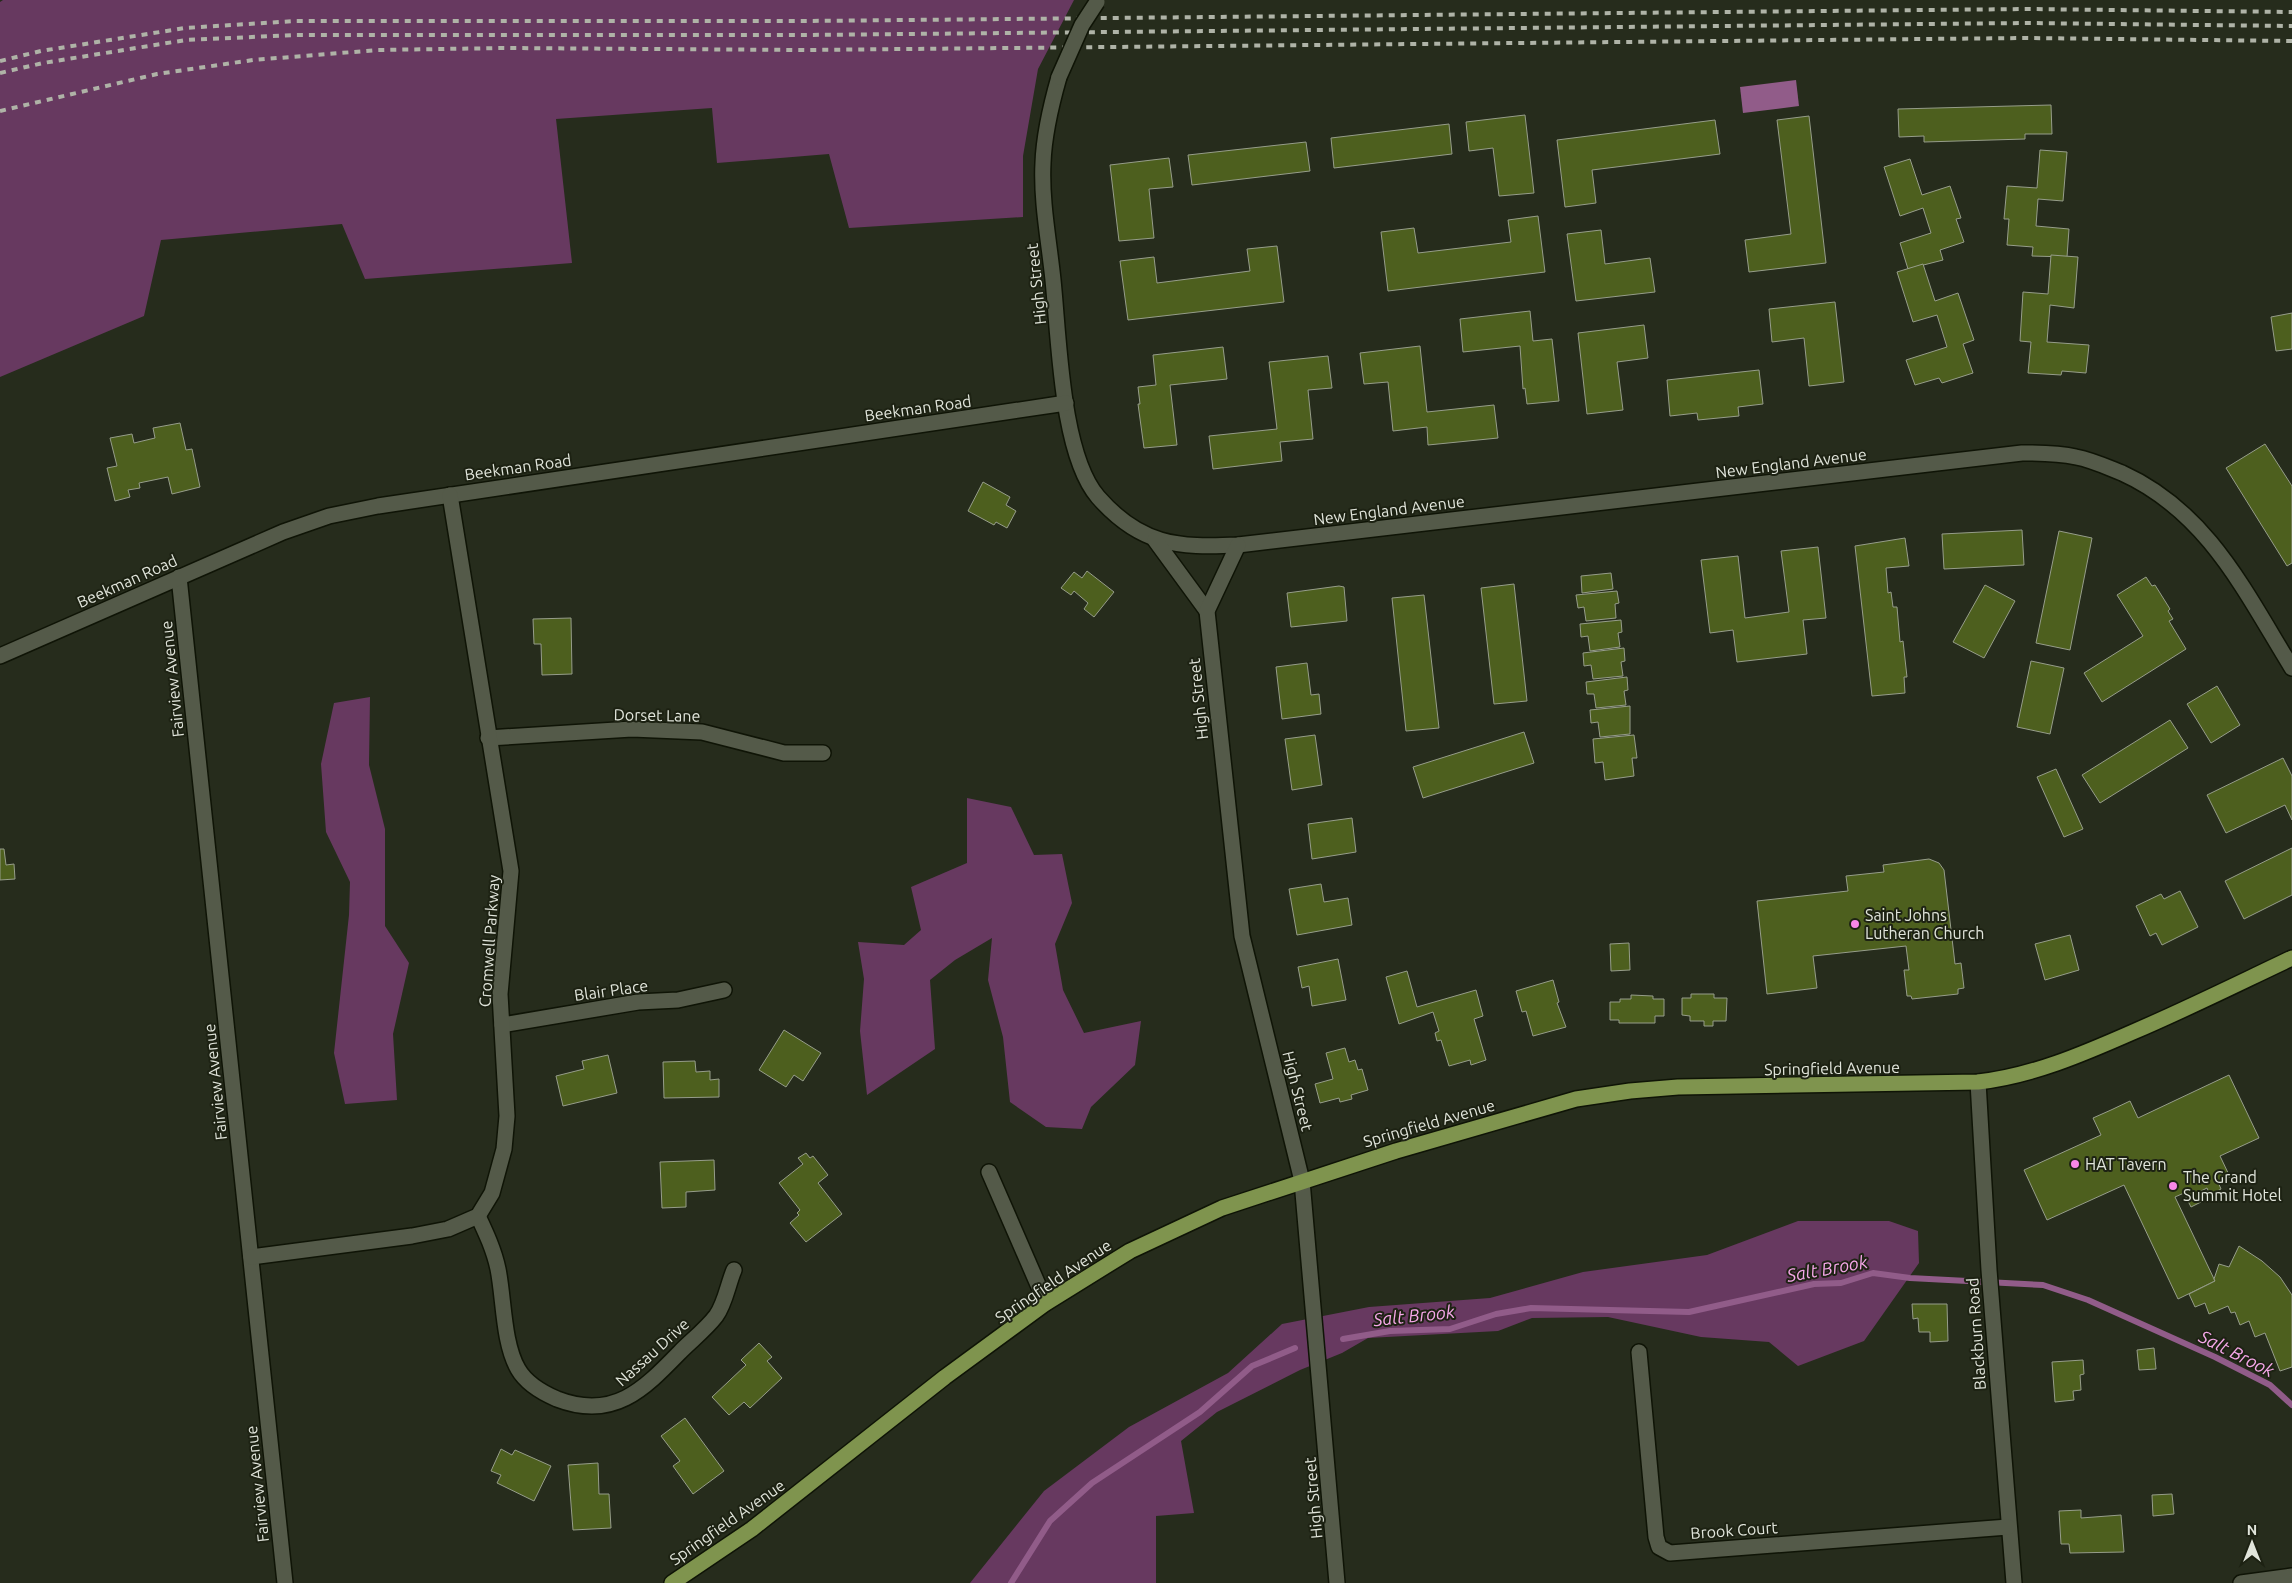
<svg xmlns="http://www.w3.org/2000/svg" width="2292" height="1583" font-family="Ubuntu,sans-serif">
<style>
.green{fill:#673960}
.water{fill:#915c89}
.lines{fill:none;stroke-linecap:round;stroke-linejoin:round}
.stream{stroke:#915c89;stroke-width:6}
.building{fill:#4d5f1e;stroke:#969d8a}
.minor-casing{stroke:#0f1406;stroke-width:18}
.major-casing{stroke:#0f1406;stroke-width:18}
.minor{stroke:#545a49;stroke-width:15}
.major{stroke:#7f944e;stroke-width:15}
.rail{stroke:#afb3a7;stroke-width:4;stroke-dasharray:6 6;stroke-linecap:butt}
.minor-bridge-casing{stroke:#0f1406;stroke-width:18;stroke-linecap:butt}
.minor-bridge{stroke:#545a49;stroke-width:15}
.poi-dot{fill:#f987e8;stroke:#1d2213;stroke-width:2}
.labels{text-anchor:middle;dominant-baseline:central;stroke-width:4;stroke-linejoin:round;paint-order:stroke}
.street-label{font-size:16px;fill:#e1e5db;stroke:#1d2213}
.poi-label{font-size:16px;fill:#e1e5db;stroke:#1d2213;text-anchor:start}
.water-label{font-size:18px;font-style:italic;fill:#f5a7e8;stroke:#1d2213}
</style>
<rect width="100%" height="100%" fill="#262c1c"/>
<g class="green">
<polygon points="3,0 1074,0 1038,69 1023,156 1023,217 849,228 829,154 717,163 712,108 556,119 572,263 365,279 342,224 161,240 144,316 0,377 0,2"/>
<polygon points="370,697 369,765 385,829 385,926 409,963 393,1034 397,1100 345,1104 334,1053 349,915 350,882 326,832 321,764 334,703"/>
<polygon points="967,798 1011,807 1034,855 1062,854 1072,903 1055,944 1063,990 1084,1033 1141,1021 1135,1065 1091,1107 1082,1129 1046,1127 1010,1102 1003,1037 988,980 992,938 955,960 930,980 935,1049 867,1095 860,1031 864,979 858,942 904,945 921,930 911,887 967,863"/>
<polygon points="1798,1221 1889,1221 1918,1231 1919,1263 1864,1341 1798,1366 1769,1342 1701,1337 1608,1317 1532,1318 1498,1331 1368,1338 1342,1353 1300,1370 1217,1412 1181,1441 1194,1513 1156,1516 1156,1583 970,1583 1044,1491 1129,1427 1228,1373 1282,1324 1369,1307 1490,1298 1583,1272 1707,1255"/>
</g>
<polygon class="water" points="1796,80 1799,106 1743,113 1740,87"/>
<g class="lines">
<g class="stream">
<polyline points="1343,1339 1390,1331 1450,1329 1496,1314 1531,1308 1689,1312 1814,1284 1841,1283 1873,1273 1910,1278 2043,1285 2088,1300 2215,1357 2270,1385 2292,1405"/>
<polyline points="1011,1583 1050,1521 1092,1483 1200,1412 1252,1366 1295,1348"/>
</g>
</g>
<g class="building">
<polygon points="2051,105 2052,134 2025,134 2025,139 1924,142 1924,136 1899,137 1898,109"/>
<polygon points="1525,115 1534,193 1499,196 1493,148 1469,151 1466,122"/>
<polygon points="1809,116 1826,263 1749,272 1745,240 1791,234 1777,120"/>
<polygon points="1715,120 1720,154 1592,170 1596,203 1565,207 1557,140"/>
<polygon points="1449,124 1452,154 1334,168 1331,138"/>
<polygon points="1306,142 1310,171 1192,185 1188,155"/>
<polygon points="2040,150 2067,152 2063,201 2038,199 2036,226 2069,229 2067,257 2032,256 2033,247 2007,245 2009,219 2004,219 2007,186 2037,188"/>
<polygon points="1169,158 1173,187 1149,189 1154,238 1119,241 1110,165"/>
<polygon points="1910,159 1922,195 1950,186 1961,218 1956,219 1964,242 1940,250 1943,260 1908,269 1900,243 1931,233 1923,208 1900,216 1884,167"/>
<polygon points="1538,216 1545,272 1388,291 1381,232 1414,228 1418,253 1511,242 1508,220"/>
<polygon points="1601,230 1605,264 1650,258 1655,292 1576,301 1567,234"/>
<polygon points="1277,246 1284,302 1128,320 1120,261 1154,257 1157,283 1250,271 1247,249"/>
<polygon points="2051,255 2078,257 2074,308 2050,305 2047,342 2089,345 2086,373 2062,371 2061,375 2028,373 2031,342 2020,341 2023,292 2048,294"/>
<polygon points="1923,264 1935,301 1958,293 1974,340 1963,344 1973,373 1942,383 1939,378 1915,385 1906,360 1947,347 1937,315 1913,322 1897,272"/>
<polygon points="1835,302 1844,382 1809,386 1804,338 1772,342 1769,309"/>
<polygon points="1530,311 1533,341 1552,339 1559,401 1527,404 1525,388 1523,389 1520,346 1463,352 1460,319"/>
<polygon points="2292,313 2292,349 2276,351 2271,317"/>
<polygon points="1644,325 1648,358 1617,362 1623,410 1587,414 1578,333"/>
<polygon points="1420,346 1427,412 1494,405 1498,438 1428,445 1427,427 1393,431 1388,382 1364,384 1360,353"/>
<polygon points="1223,347 1227,379 1170,385 1177,445 1144,448 1138,404 1140,404 1138,387 1156,385 1153,355"/>
<polygon points="1328,356 1332,388 1308,390 1313,439 1280,442 1282,461 1213,469 1209,436 1277,429 1269,362"/>
<polygon points="1759,370 1763,404 1738,407 1739,416 1698,420 1697,413 1670,416 1667,380"/>
<polygon points="180,423 186,450 192,449 200,487 172,494 168,477 139,483 140,488 128,490 130,497 115,501 107,468 117,466 110,438 132,434 134,443 155,438 153,428"/>
<polygon points="2265,444 2292,486 2292,563 2287,566 2226,468"/>
<polygon points="983,482 1010,497 1006,505 1016,511 1007,528 996,522 994,525 968,511"/>
<polygon points="2022,530 2024,565 1944,569 1942,534"/>
<polygon points="2059,531 2092,538 2070,650 2036,643"/>
<polygon points="1905,538 1909,566 1886,568 1888,593 1891,592 1893,607 1897,607 1900,642 1903,641 1907,677 1904,677 1905,693 1872,696 1855,546"/>
<polygon points="1818,547 1826,618 1803,620 1807,654 1737,662 1733,630 1710,633 1701,560 1738,556 1745,618 1789,612 1781,551"/>
<polygon points="1087,571 1114,592 1094,617 1084,609 1088,603 1074,591 1071,595 1061,588 1074,572 1082,578"/>
<polygon points="1611,573 1613,589 1582,593 1581,576"/>
<polygon points="2146,577 2152,586 2155,585 2170,609 2168,611 2173,619 2169,621 2186,649 2102,702 2084,673 2143,636 2117,595"/>
<polygon points="1514,584 1527,701 1494,704 1481,588"/>
<polygon points="1985,585 2015,601 1984,658 1953,642"/>
<polygon points="1339,586 1344,587 1347,621 1291,627 1287,593"/>
<polygon points="1617,591 1619,603 1615,604 1616,618 1586,621 1584,607 1578,608 1576,595"/>
<polygon points="1424,595 1439,728 1406,731 1392,598"/>
<polygon points="571,618 572,674 542,675 541,644 534,644 533,619"/>
<polygon points="1621,620 1622,632 1618,633 1620,647 1590,651 1588,636 1581,637 1580,624"/>
<polygon points="1624,648 1625,661 1621,662 1623,676 1593,679 1591,665 1584,666 1583,653"/>
<polygon points="2031,661 2064,668 2050,734 2017,727"/>
<polygon points="1307,663 1311,695 1319,694 1321,714 1282,719 1276,667"/>
<polygon points="1627,677 1628,690 1624,691 1626,705 1596,708 1594,694 1587,694 1586,682"/>
<polygon points="2217,686 2240,725 2211,743 2187,704"/>
<polygon points="1630,706 1630,734 1600,737 1598,722 1591,723 1590,710"/>
<polygon points="2170,720 2188,748 2100,803 2082,775"/>
<polygon points="1524,732 1534,763 1423,798 1413,767"/>
<polygon points="1315,735 1322,785 1292,790 1285,739"/>
<polygon points="1634,735 1637,758 1632,758 1634,776 1605,780 1603,762 1595,763 1593,739"/>
<polygon points="2283,758 2292,776 2292,820 2285,805 2226,833 2207,795"/>
<polygon points="2056,769 2083,829 2064,837 2037,777"/>
<polygon points="1352,818 1356,852 1312,859 1308,824"/>
<polygon points="2292,848 2292,895 2244,919 2225,881"/>
<polygon points="0,849 4,849 6,865 14,864 15,879 0,880"/>
<polygon points="1929,859 1939,863 1944,870 1955,964 1961,963 1964,988 1958,989 1958,994 1912,999 1911,996 1907,996 1904,970 1909,970 1906,946 1813,956 1817,988 1767,994 1757,901 1848,891 1846,876 1884,872 1883,865"/>
<polygon points="1321,884 1324,902 1348,898 1352,925 1297,935 1289,889"/>
<polygon points="2180,891 2198,927 2162,945 2156,933 2150,936 2136,906 2161,894 2164,899"/>
<polygon points="2070,935 2079,970 2045,980 2035,944"/>
<polygon points="1629,943 1630,970 1611,971 1610,944"/>
<polygon points="1338,959 1346,1000 1312,1006 1309,986 1302,988 1298,967"/>
<polygon points="1407,971 1417,1007 1476,990 1483,1016 1474,1019 1486,1060 1471,1065 1470,1060 1449,1066 1441,1040 1437,1041 1435,1033 1439,1031 1433,1012 1399,1024 1386,977"/>
<polygon points="1553,980 1559,1002 1557,1003 1566,1027 1533,1036 1526,1011 1522,1012 1516,991"/>
<polygon points="1691,994 1714,994 1714,998 1727,998 1726,1021 1713,1021 1713,1026 1704,1026 1704,1021 1690,1021 1690,1016 1682,1015 1682,998 1691,998"/>
<polygon points="1631,995 1653,996 1653,999 1664,999 1664,1016 1655,1016 1655,1023 1619,1023 1619,1020 1610,1020 1610,1002 1620,1002 1620,999 1631,999"/>
<polygon points="784,1030 821,1053 803,1081 794,1075 786,1087 759,1070"/>
<polygon points="1345,1048 1349,1062 1355,1060 1358,1070 1362,1069 1368,1090 1351,1095 1352,1099 1340,1102 1339,1098 1320,1103 1315,1084 1333,1079 1326,1053"/>
<polygon points="608,1055 617,1093 563,1106 556,1076 584,1069 582,1061"/>
<polygon points="695,1061 696,1072 710,1071 710,1080 719,1079 719,1097 664,1098 663,1062"/>
<polygon points="2229,1075 2259,1138 2220,1156 2230,1177 2218,1182 2221,1189 2210,1195 2207,1188 2201,1191 2205,1200 2191,1207 2184,1193 2175,1197 2215,1281 2178,1299 2124,1185 2047,1220 2024,1170 2101,1135 2093,1118 2111,1110 2130,1101 2138,1118"/>
<polygon points="806,1153 810,1158 813,1156 828,1175 818,1183 842,1214 806,1242 790,1223 799,1215 797,1213 800,1210 779,1183 803,1164 798,1158"/>
<polygon points="714,1160 715,1190 686,1192 686,1207 662,1208 660,1162"/>
<polygon points="2239,1246 2262,1261 2280,1277 2292,1295 2292,1367 2280,1371 2265,1333 2255,1337 2249,1321 2240,1325 2235,1312 2231,1313 2228,1306 2209,1314 2205,1303 2195,1307 2189,1294 2215,1281 2214,1279 2219,1264 2229,1267"/>
<polygon points="1912,1304 1947,1304 1948,1341 1930,1342 1930,1332 1919,1332 1918,1318 1913,1319"/>
<polygon points="759,1343 772,1357 767,1361 782,1378 750,1408 744,1402 729,1415 712,1397 746,1365 741,1360"/>
<polygon points="2154,1348 2156,1369 2139,1370 2137,1350"/>
<polygon points="2083,1360 2084,1374 2080,1375 2081,1390 2073,1391 2074,1400 2055,1402 2052,1362"/>
<polygon points="685,1418 724,1471 693,1494 673,1466 680,1461 661,1436"/>
<polygon points="501,1449 512,1455 515,1450 551,1466 534,1501 497,1483 501,1475 491,1471"/>
<polygon points="598,1463 599,1494 609,1494 611,1528 573,1530 568,1465"/>
<polygon points="2172,1494 2174,1514 2153,1516 2152,1495"/>
<polygon points="2081,1510 2081,1518 2121,1515 2124,1552 2070,1553 2069,1544 2061,1544 2059,1511"/>
</g>
<g class="lines">
<defs>
<g id="minor">
<path d="M1059,77C1051,105 1044,133 1043,163C1041,201 1049,241 1053,280C1059,337 1061,454 1098,497C1140,545 1177,548 1238,545L2022,453C2040,453 2058,453 2076,457C2092,460 2107,467 2122,473C2208,512 2245,592 2292,668"/>
<polyline points="1155,540 1207,611"/>
<polyline points="1238,545 1207,611 1242,936 1302,1181 1337,1583"/>
<polyline points="179,577 285,1583"/>
<polyline points="0,656 283,532 329,516 378,506 1066,403"/>
<polyline points="488,738 632,729 702,732 784,753 823,753"/>
<polyline points="502,1025 638,1002 678,1000 724,990"/>
<polyline points="1978,1082 1989,1270 2014,1583"/>
<polyline points="989,1172 1046,1303"/>
<path d="M478,1216C486,1233 494,1250 498,1269C504,1299 503,1343 518,1369C526,1383 543,1393 557,1399C614,1421 644,1389 681,1351C692,1340 706,1329 716,1316C725,1304 728,1284 734,1270"/>
<polyline points="251,1257 412,1236 448,1229 478,1216 492,1193 504,1149 507,1116 500,994 511,871 450,495"/>
<polyline points="1639,1352 1656,1537 1659,1547 1670,1553 2008,1527"/>
<polyline points="2241,1583 2292,1576"/>
</g>
<path id="major" d="M672,1583L752,1529L945,1377L1046,1303L1130,1251L1222,1208L1396,1151L1576,1099L1630,1091L1678,1087L1978,1082C2032,1076 2083,1054 2133,1032C2187,1009 2239,983 2292,958"/>
</defs>
<use href="#minor" class="minor-casing"/>
<use href="#major" class="major-casing"/>
<use href="#minor" class="minor"/>
<use href="#major" class="major"/>
<g class="rail">
<polyline points="0,61 41,51 185,28 296,21 805,21 2027,9 2292,12"/>
<polyline points="0,73 43,63 186,40 296,35 805,35 2027,23 2292,26"/>
<polyline points="0,111 157,74 253,60 378,50 504,48 805,50 2027,38 2292,41"/>
</g>
<defs>
<polyline id="minor-bridge" points="1059,77 1082,25 1097,2"/>
</defs>
<use href="#minor-bridge" class="minor-bridge-casing"/>
<use href="#minor-bridge" class="minor-bridge"/>
</g>
<g class="poi-dot">
<circle cx="1855" cy="924" r="5"/>
<circle cx="2075" cy="1164" r="5"/>
<circle cx="2173" cy="1186" r="5"/>
</g>
<g class="labels">
<g class="street-label">
<text transform="translate(1036 284) rotate(-96)">High Street</text>
<text transform="translate(918 408) rotate(-8)">Beekman Road</text>
<text transform="translate(1791 463) rotate(-7)">New England Avenue</text>
<text transform="translate(518 467) rotate(-8)">Beekman Road</text>
<text transform="translate(1389 510) rotate(-7)">New England Avenue</text>
<text transform="translate(127 581) rotate(-24)">Beekman Road</text>
<text transform="translate(172 679) rotate(-96)">Fairview Avenue</text>
<text transform="translate(1198 699) rotate(-96)">High Street</text>
<text transform="translate(657 715) rotate(1)">Dorset Lane</text>
<text transform="translate(489 941) rotate(-86)">Cromwell Parkway</text>
<text transform="translate(611 990) rotate(-8)">Blair Place</text>
<text transform="translate(1832 1068) rotate(-1)">Springfield Avenue</text>
<text transform="translate(215 1082) rotate(-96)">Fairview Avenue</text>
<text transform="translate(1298 1091) rotate(76)">High Street</text>
<text transform="translate(1429 1123) rotate(-16)">Springfield Avenue</text>
<text transform="translate(1053 1281) rotate(-34)">Springfield Avenue</text>
<text transform="translate(1976 1334) rotate(-94)">Blackburn Road</text>
<text transform="translate(652 1352) rotate(-42)">Nassau Drive</text>
<text transform="translate(257 1484) rotate(-96)">Fairview Avenue</text>
<text transform="translate(1313 1498) rotate(-95)">High Street</text>
<text transform="translate(727 1522) rotate(-35)">Springfield Avenue</text>
<text transform="translate(1734 1530) rotate(-4)">Brook Court</text>
</g>
<g class="poi-label">
<text x="1865" y="915">Saint Johns<tspan x="1865" dy="18">Lutheran Church</tspan></text>
<text x="2085" y="1164">HAT Tavern</text>
<text x="2183" y="1177">The Grand<tspan x="2183" dy="18">Summit Hotel</tspan></text>
</g>
<g class="water-label">
<text transform="translate(1827 1268) rotate(-10)">Salt Brook</text>
<text transform="translate(1414 1315) rotate(-6)">Salt Brook</text>
<text transform="translate(2237 1353) rotate(27)">Salt Brook</text>
</g>
</g>
<g transform="translate(2252 1543)" stroke="#1d2213" stroke-width="4" paint-order="stroke">
<path d="M0-4L9 19L0 12L-9 19Z" fill="#e1e5db"/>
<text y="-8" font-size="14" font-weight="bold" text-anchor="middle" fill="#e1e5db">N</text>
</g>
</svg>
